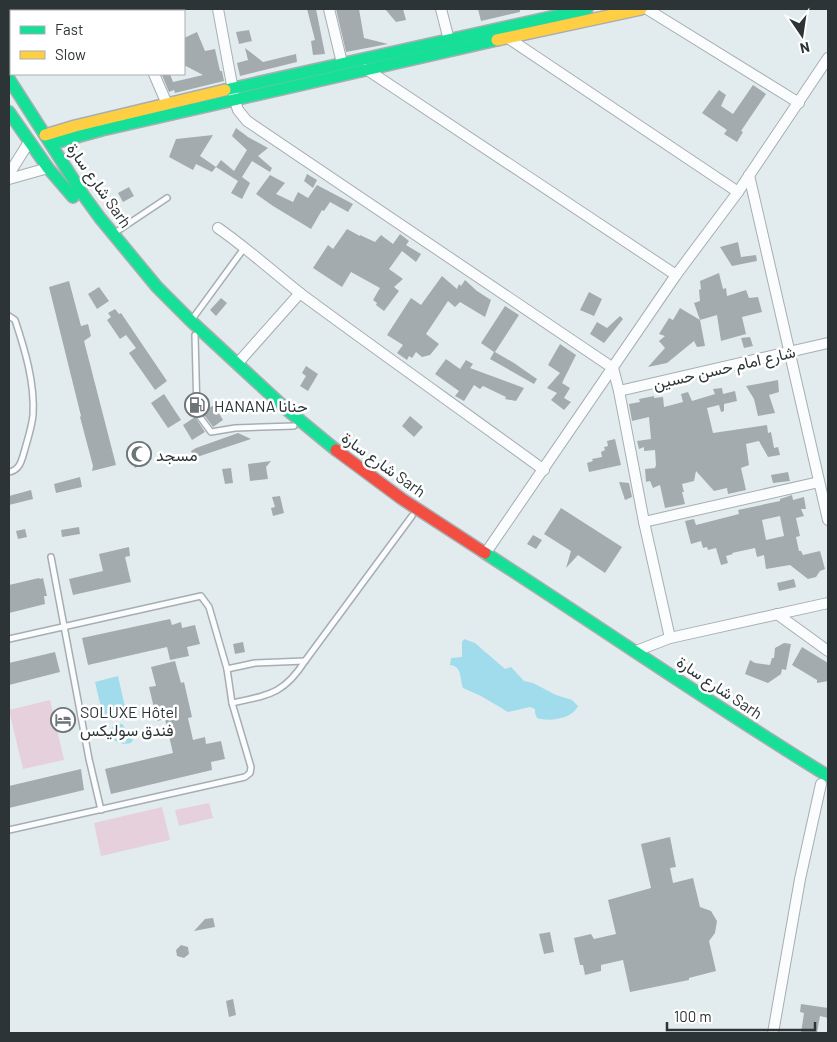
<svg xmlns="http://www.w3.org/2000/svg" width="837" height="1042" font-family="Barlow,Vazirmatn,sans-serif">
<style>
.green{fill:#e5d0dc}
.water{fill:#a0dcec}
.building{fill:#a4abae;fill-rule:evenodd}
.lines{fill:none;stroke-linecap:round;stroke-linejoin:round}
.lane-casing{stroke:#a7aeb1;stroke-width:8}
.street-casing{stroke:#a7aeb1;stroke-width:12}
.fast-casing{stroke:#a7aeb1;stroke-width:14}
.slow-casing{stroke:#a7aeb1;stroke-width:14}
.jam-casing{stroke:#a7aeb1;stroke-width:14}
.lane{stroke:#fbfcfd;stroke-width:5}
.street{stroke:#fbfcfd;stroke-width:10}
.fast{stroke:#16e098;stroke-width:11}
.slow{stroke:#ffcf43;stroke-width:11}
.jam{stroke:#f24e42;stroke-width:11}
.labels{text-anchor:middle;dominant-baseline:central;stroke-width:5;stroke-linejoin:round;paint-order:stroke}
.street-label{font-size:16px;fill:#2d3436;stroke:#fff}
.poi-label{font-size:16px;fill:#2d3436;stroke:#fff;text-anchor:start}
</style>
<rect width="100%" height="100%" fill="#e2ecef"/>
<g class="green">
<polygon points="50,700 64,760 23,769 9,710"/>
<polygon points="209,803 213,818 179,826 175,810"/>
<polygon points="162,807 170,840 101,856 94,823"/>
</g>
<g class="water">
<path d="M464,639L475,643L505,669L511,667L524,681L533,683L556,695L572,700L578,706C572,719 550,722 537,718L535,713V709L530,707L508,712L481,696L463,688C460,679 462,666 450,665L451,658L462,657V642Z"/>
<polygon points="118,676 126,711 103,716 95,682"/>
<path d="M116,723L122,724C128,730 123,733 120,738L121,742L125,743L127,739L131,737L133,740L131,743C124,745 116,743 111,737V729Z"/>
</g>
<g class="building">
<polygon points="307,9 316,9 325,54 313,55 311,41 315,40"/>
<polygon points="336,9 359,9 364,38 388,44 346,52"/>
<polygon points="385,9 403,9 406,20 396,22"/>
<polygon points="478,9 520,9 520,12 481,21"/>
<polygon points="249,30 252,41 239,44 236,32"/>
<polygon points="197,32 205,51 215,49 220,71 222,71 224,81 175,93 174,90 169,92 162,75 170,74 173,82 203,75 184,65 184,38"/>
<polygon points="245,48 263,62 296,54 297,62 240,76 237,63 248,60"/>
<polygon points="753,85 766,94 741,131 743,132 737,142 724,134 727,130 702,113 719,90 726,95 721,106 733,114"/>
<polygon points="236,128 248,137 268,148 258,156 272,168 270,172 252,161 242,177 250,183 242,199 231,193 238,181 216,167 221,160 234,171 247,150 232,136"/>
<polygon points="213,135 200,156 216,167 212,172 196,164 193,170 169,157 176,139"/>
<polygon points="307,174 317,180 313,188 304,181"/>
<polygon points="270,175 285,183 276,194 293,202 298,192 308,198 317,185 353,204 348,212 330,202 324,211 322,210 311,229 273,206 256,194"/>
<polygon points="129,187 134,196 123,202 118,193"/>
<polygon points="347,229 360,236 360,235 375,242 381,235 393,244 400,234 409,241 406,245 421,254 416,262 402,251 389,269 403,279 394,287 399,291 384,311 376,305 377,303 373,300 380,288 351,272 342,287 313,268 328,245 333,249"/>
<polygon points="738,242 741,257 756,255 757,261 732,266 720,247"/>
<polygon points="719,273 723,289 726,288 727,296 746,290 749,298 758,297 762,312 742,317 746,334 721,341 717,315 700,320 694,303 700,301 699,290 701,289 700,281"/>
<polygon points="442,276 457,289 459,284 461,286 465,280 477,291 491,300 485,317 460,302 455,307 448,301 426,334 439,344 430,355 422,357 416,352 412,358 409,356 407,360 397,353 403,345 387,335 411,298 421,305"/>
<polygon points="69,281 81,326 88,324 91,336 84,341 116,465 92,471 93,466 80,417 81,416 49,287"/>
<polygon points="99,287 109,301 97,309 88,294"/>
<polygon points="589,292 602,299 594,316 580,310"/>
<polygon points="221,298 227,303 216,316 210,310"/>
<polygon points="505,306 519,315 495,352 514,363 537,379 534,384 490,359 494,352 481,343"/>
<polygon points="680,308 700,320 705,346 697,347 694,341 667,363 648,367 665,348 659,341 665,336 659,334 669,318 673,320"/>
<polygon points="115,309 119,314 121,313 167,381 155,390 129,353 136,348 126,335 120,339 107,320 111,317 108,313"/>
<polygon points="620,316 623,319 604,343 590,334 597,322 607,328"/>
<polygon points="750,337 753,346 744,348 741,338"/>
<polygon points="560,344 576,355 562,383 570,388 564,398 571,402 564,410 551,400 557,393 547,388 560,373 548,365"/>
<polygon points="446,359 460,369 466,360 473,364 470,368 524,388 516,401 505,399 506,397 483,386 480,389 474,385 464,401 455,396 459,391 435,374"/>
<polygon points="306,366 318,374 308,391 300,386 306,376 302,373"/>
<polygon points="778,380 779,392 769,395 775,413 758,416 754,399 746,386"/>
<polygon points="722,388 723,394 735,391 737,401 724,404 724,411 721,412 719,405 707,408 713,433 767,425 768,433 771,432 774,448 778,447 780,455 768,457 759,441 746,444 749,465 741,468 746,490 728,494 727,488 714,491 696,471 694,481 682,484 684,492 682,492 685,504 665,508 660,485 653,488 650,481 646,482 645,469 655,468 656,465 655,450 644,451 644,447 639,449 637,441 651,439 649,417 632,421 629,404 640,402 639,399 654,396 654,398 663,397 664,407 683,402 681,394 688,392 692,401 715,394 713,389"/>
<polygon points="164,394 181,420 168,428 151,403"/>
<polygon points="214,405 223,420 213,427 202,412"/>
<polygon points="410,416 423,427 414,437 402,426"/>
<polygon points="195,417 205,432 192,440 183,425"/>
<polygon points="238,433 251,439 194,458 191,451 196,448"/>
<polygon points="615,439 621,465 589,472 587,463 593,461 592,459 602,457 601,452 605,450 604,447 608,446 607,441"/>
<polygon points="143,441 152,459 135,468 126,451"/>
<polygon points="271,461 266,467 268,479 250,481 248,464"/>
<polygon points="231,468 233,483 225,484 222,469"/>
<polygon points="788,472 790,481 773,483 771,475"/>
<polygon points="80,477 82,487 56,493 54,484"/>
<polygon points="619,482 629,483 632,497 625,500"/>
<polygon points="31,490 33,499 9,505 9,496"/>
<path d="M792,495L793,500L804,497L806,509H801L804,516L796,518L800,536L796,537L799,551H801L803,555L820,551L825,569L820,571L816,577L808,579L790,565L766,569L764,555L757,557L755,548L732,553L733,554L726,556L728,563L721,565L716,548L708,550L707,547L703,548L701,541L691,544L685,521L694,519L696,525L739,514L738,510L780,501V499ZM780,516L784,536L766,540L762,520Z"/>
<polygon points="280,496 284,513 273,516 271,508 275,507 272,497"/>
<polygon points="561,508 622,547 605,573 578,555 566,568 571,551 544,534"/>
<polygon points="79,527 80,534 62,537 61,530"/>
<polygon points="25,529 27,537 18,539 16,531"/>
<polygon points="533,535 542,540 536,549 527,544"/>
<polygon points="129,547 130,556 125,557 131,582 73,595 69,579 103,571 99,554"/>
<polygon points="39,578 40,579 43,578 47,596 44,596 45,604 9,613 9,585"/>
<polygon points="794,579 796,587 779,591 777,583"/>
<polygon points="170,619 172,625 181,622 182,628 195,625 200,644 187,647 189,656 170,660 167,647 88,665 82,638"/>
<polygon points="243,642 245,652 235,654 233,644"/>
<polygon points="784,643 791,644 786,670 782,669 781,674 768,683 745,674 750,660 755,663 770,665 772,658 774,658 775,648"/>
<polygon points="802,647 828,663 828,681 817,683 817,680 792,665"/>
<polygon points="55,652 60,672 9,685 9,663"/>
<polygon points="175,661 181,683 184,682 192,717 188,718 193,740 205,737 206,744 221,741 225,759 211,762 212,770 111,794 105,769 173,753 165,719 157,721 149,687 156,686 151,667"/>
<polygon points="81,769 84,790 9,808 9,786"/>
<polygon points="670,837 676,867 670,868 673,883 693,878 700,907 711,911 717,921 715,933 709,941 716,971 689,978 689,980 630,992 623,960 601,965 601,971 585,975 583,965 580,965 574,938 591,934 594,939 616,934 608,900 651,888 641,844"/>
<polygon points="213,918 215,927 194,931 205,919"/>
<polygon points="550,932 554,952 544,954 539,934"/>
<polygon points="181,945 188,947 189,954 184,958 177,956 176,950"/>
<polygon points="233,999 236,1015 229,1017 226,1001"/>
<polygon points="801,1004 828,1008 828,1018 820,1016 817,1033 801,1033 804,1013 800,1012"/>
</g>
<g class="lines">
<defs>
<g id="lane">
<polyline points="116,232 167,198"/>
<path d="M9,316L15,320C25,350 35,383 33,415C32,426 28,438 25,449C22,458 21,470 9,472"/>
<polyline points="193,318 245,247"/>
<polyline points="195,335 197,413 211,432 235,428 294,426"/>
<polyline points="51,557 89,759 101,810"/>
<polyline points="9,639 201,596 209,607 227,669 232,703 251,767 250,773 245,777 9,830"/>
<polyline points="227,669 255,663 305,661"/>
<path d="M232,703C269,695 284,694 305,661L412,516"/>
</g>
<g id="street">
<polyline points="114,9 116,11"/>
<polyline points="218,9 235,101 238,110 247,121 613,368 619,391 644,522 670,638"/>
<polyline points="329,9 342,63"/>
<polyline points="441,9 449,40"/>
<polyline points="647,9 799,103"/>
<polyline points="508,38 738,192"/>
<polyline points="366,69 676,275"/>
<polyline points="154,74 167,104"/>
<polyline points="9,174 29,142"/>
<polyline points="749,175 828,520"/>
<polyline points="9,179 48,168"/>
<path d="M218,228C247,248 273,272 301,294C381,353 463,411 544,470"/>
<polyline points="237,364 300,293"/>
<polyline points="619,391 828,343"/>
<polyline points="644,522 819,482"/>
<polyline points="485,554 676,275 738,192 828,58"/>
<polyline points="777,614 828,651"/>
<polyline points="636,651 670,638 828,603"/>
<polyline points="773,1033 800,879 821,784"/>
</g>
<g id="fast">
<polyline points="9,79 84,196 100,218 157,287 191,321 285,408 336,450"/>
<polyline points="225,90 587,9"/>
<polyline points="9,112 48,168 73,197"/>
<polyline points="51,144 102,130 497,40"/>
<path d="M485,553C600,627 712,705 828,776"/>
</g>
<g id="slow">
<polyline points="497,40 641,9"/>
<polyline points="45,135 75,126 225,90"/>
</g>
<polyline id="jam" points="336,450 402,499 485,553"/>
</defs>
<use href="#lane" class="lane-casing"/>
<use href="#street" class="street-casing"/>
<use href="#fast" class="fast-casing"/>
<use href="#slow" class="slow-casing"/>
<use href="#jam" class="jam-casing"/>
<use href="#lane" class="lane"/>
<use href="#street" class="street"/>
<use href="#fast" class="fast"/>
<use href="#slow" class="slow"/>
<use href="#jam" class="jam"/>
</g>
<defs>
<symbol id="fuel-ring" viewBox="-11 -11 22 22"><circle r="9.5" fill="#fff" stroke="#6c7477" stroke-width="1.5"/><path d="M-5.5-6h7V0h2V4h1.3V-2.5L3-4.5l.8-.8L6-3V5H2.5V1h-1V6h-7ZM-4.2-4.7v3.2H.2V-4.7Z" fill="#6c7477"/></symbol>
<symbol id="mosque-ring" viewBox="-11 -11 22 22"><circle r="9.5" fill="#fff" stroke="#6c7477" stroke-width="1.5"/><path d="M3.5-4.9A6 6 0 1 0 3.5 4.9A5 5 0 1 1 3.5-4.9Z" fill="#6c7477"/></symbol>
<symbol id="hotel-ring" viewBox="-11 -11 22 22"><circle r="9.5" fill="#fff" stroke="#6c7477" stroke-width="1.5"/><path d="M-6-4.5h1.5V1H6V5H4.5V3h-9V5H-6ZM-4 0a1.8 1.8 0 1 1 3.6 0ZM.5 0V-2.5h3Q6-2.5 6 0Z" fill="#6c7477"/></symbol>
</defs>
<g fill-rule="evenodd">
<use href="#fuel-ring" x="183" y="391" width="28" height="28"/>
<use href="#mosque-ring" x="125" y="440" width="28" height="28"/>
<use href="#hotel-ring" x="49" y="706" width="28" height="28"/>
</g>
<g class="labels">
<g class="street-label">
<text transform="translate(100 185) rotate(55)">شارع سارة Sarh</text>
<text transform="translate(724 367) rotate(-13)">شارع امام حسن حسين</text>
<text transform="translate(384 464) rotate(36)">شارع سارة Sarh</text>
<text transform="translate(720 687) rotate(34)">شارع سارة Sarh</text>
</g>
<g class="poi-label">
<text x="214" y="405">HANANA حنانا</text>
<text x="156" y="454">مسجد</text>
<text x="80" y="711">SOLUXE Hôtel<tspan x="80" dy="18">فندق سوليكس</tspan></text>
</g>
</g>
<rect width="837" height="1042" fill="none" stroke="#2d3436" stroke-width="20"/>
<rect x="10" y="10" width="175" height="65" fill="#ffffff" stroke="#abaeaf"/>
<rect x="20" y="26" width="25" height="8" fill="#16e098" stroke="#abaeaf"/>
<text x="55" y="35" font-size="15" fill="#2d3436">Fast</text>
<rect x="20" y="51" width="25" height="8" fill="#ffcf43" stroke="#abaeaf"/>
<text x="55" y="60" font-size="15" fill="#2d3436">Slow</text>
<g transform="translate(802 35) rotate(167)" stroke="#ffffff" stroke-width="4" paint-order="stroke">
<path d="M0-4L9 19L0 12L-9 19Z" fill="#2d3436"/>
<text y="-8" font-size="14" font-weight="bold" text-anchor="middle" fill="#2d3436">N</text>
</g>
<path d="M667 1022v8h148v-8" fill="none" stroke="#2d3436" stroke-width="2.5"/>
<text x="674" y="1022" font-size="15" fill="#2d3436" stroke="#ffffff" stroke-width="4" paint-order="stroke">100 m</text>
</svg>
